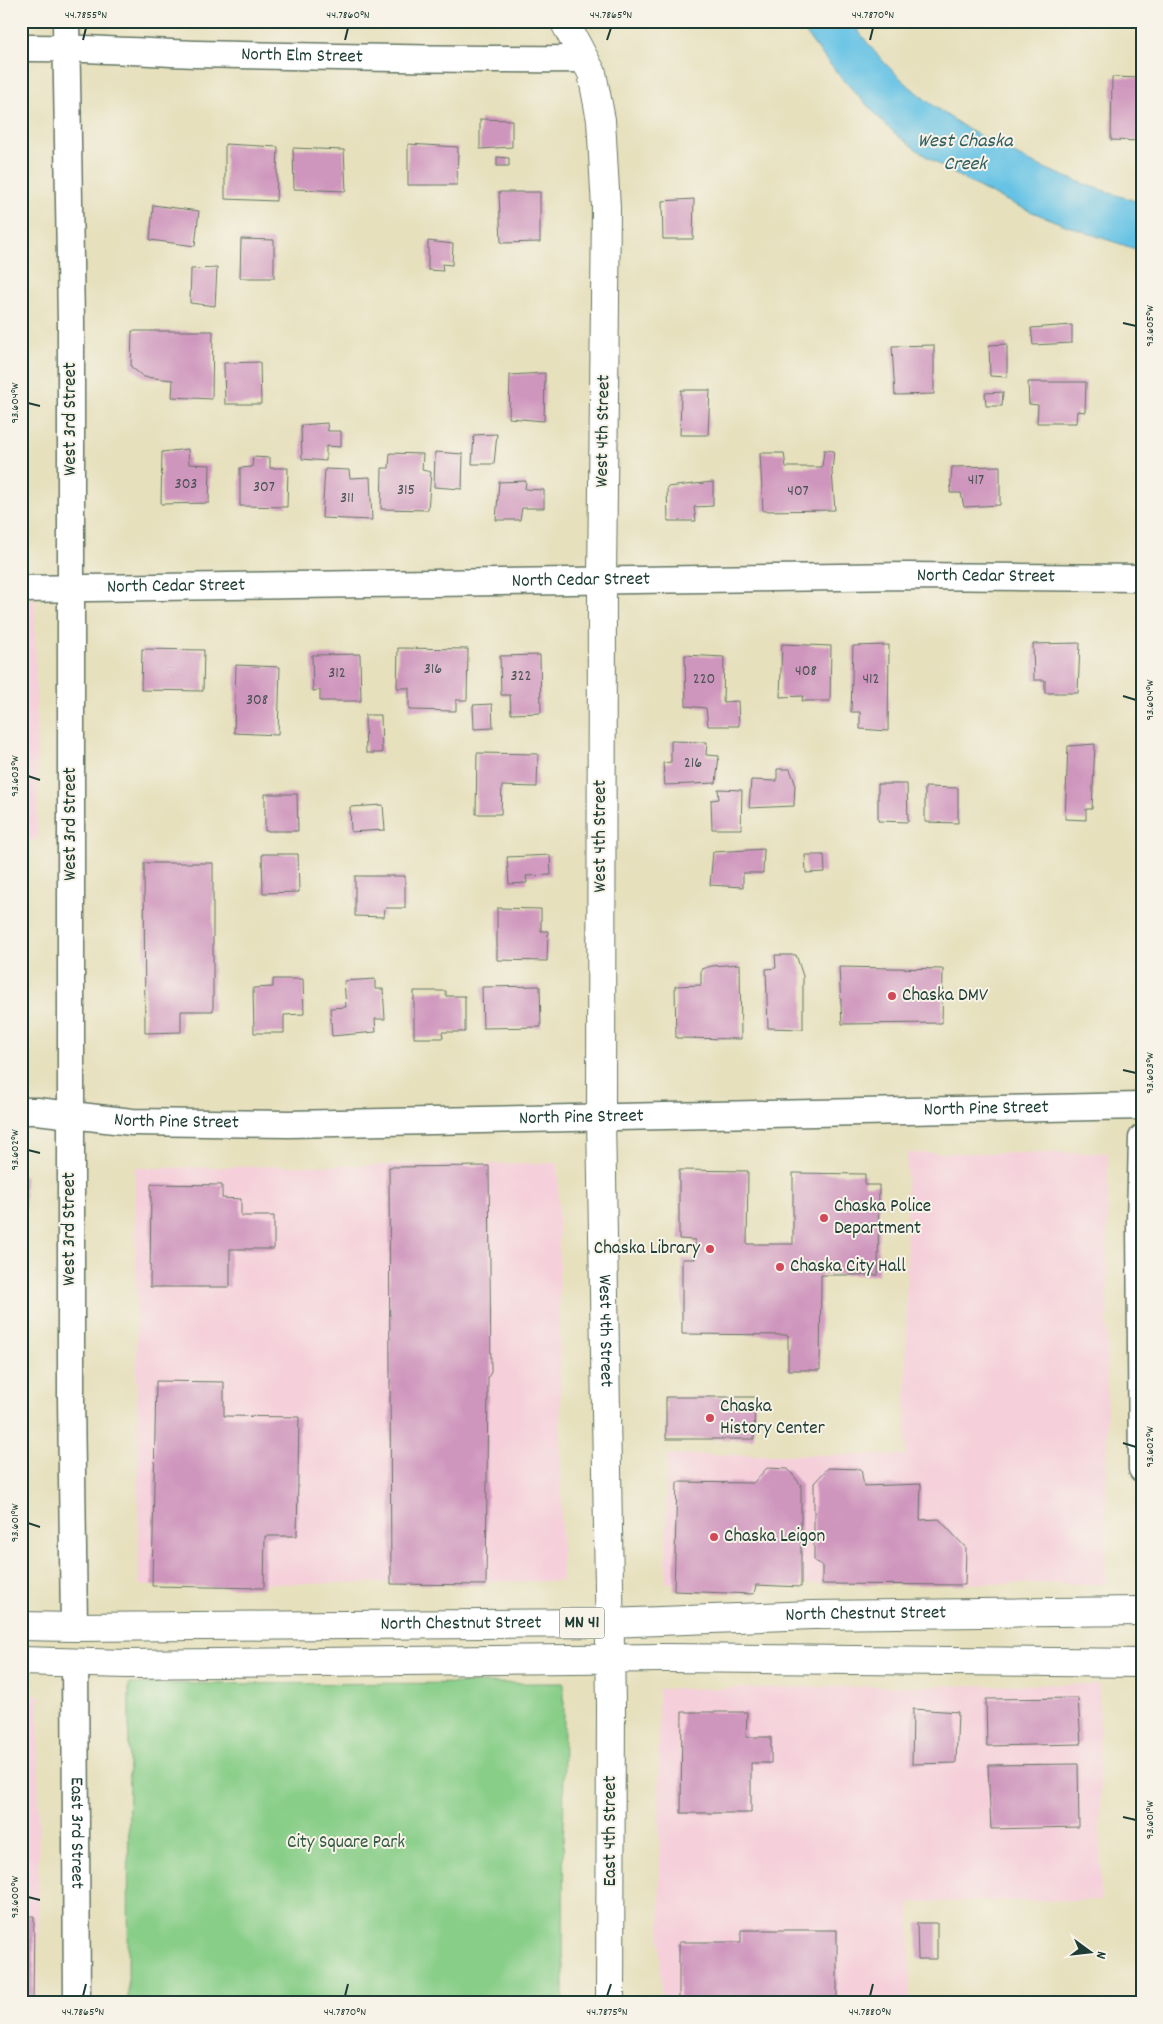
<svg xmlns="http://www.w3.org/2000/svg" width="1163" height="2024" font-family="Dekko,sans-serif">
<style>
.built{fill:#f5cfda}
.green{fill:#88ce88;stroke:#54865e}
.water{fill:#66c3e5;stroke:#42808c}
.building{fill:#cf96bd}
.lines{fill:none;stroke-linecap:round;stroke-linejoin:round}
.street-casing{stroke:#657664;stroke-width:29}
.secondary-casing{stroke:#657664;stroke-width:30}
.primary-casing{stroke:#657664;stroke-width:30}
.street{stroke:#fff;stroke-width:26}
.secondary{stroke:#fff;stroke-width:28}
.primary{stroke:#fff;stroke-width:28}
.ticks{fill:none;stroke:#1f3d34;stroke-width:2}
.poi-dot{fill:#d1495b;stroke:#f7f3e8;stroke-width:2}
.labels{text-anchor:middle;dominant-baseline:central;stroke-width:4;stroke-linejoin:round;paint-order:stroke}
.number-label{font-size:16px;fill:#4b5356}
.shield{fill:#f7f3e8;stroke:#60746a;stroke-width:1}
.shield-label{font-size:18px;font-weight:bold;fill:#1f3d34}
.street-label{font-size:19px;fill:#1f3d34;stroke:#f7f3e8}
.poi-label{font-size:19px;fill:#1f3d34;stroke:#f7f3e8;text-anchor:start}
.park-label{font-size:19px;fill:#345a45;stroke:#f7f3e8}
.water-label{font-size:20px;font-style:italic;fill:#315e60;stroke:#f7f3e8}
.neatline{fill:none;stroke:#1f3d34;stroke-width:2}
.ticks-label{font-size:12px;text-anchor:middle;fill:#1f3d34}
</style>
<rect width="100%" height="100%" fill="#f7f3e8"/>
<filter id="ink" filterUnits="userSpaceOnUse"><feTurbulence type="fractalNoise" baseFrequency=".02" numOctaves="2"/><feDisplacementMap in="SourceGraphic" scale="10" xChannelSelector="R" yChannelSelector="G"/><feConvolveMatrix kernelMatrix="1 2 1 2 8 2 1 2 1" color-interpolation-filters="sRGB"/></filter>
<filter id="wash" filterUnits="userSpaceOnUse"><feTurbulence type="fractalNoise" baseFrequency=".0096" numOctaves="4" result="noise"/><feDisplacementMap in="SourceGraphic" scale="20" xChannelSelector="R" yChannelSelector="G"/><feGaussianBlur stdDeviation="1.12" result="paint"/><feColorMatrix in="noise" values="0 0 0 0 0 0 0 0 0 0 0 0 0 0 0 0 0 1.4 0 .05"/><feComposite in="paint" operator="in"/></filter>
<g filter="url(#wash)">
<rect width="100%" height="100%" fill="#e6e0bd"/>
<g class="built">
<polygon points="21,599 35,599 38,840 21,841"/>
<polygon points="907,1153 1108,1153 1106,1584 666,1583 667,1455 906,1455"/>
<polygon points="558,1163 562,1581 139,1585 135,1168"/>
<polygon points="1099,1684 1101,1900 910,1902 910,2003 661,2003 658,1689"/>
<polygon points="21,1695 39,1695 38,2003 21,2003"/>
</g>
<polygon class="green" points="564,1683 563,2003 128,2003 129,1684"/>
<path class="water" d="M797,21H850C862,35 872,50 884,62C952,134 1049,175 1142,203V251C1054,223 971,193 897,135C888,128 880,119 873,111C845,83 819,53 797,21Z"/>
<g id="blocks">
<g class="building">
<polygon points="1112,77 1142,78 1142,141 1111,140"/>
<polygon points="480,119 512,120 512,147 480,149"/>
<polygon points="225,144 278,147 276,201 225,199"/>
<polygon points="408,144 458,147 457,185 408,185"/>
<polygon points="293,148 344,150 346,191 294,189"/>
<polygon points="497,157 509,158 509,166 497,166"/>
<polygon points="499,192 540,192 540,242 501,243"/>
<polygon points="694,199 693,239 663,239 662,201"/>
<polygon points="153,205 199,211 195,246 150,240"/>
<polygon points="241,239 274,240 274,278 240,278"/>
<polygon points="428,241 453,244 452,265 442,264 443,271 428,270"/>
<polygon points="217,268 215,306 190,303 191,269"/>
<polygon points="1072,325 1072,343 1033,345 1031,328"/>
<polygon points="132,331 213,331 212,399 172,397 173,380 144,377 131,367"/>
<polygon points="1007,344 1007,377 990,376 989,345"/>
<polygon points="934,345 934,394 895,395 892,346"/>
<polygon points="260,362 261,404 225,404 224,363"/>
<polygon points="545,373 544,421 509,418 510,375"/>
<polygon points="1028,382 1086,382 1085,412 1077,411 1076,423 1037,423 1038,405 1029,404"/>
<polygon points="681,390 710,390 708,435 680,435"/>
<polygon points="1003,392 1002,406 986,406 985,393"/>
<polygon points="327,423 328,431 341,431 341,447 326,446 326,461 302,459 301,425"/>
<polygon points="497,434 494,464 472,464 474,435"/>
<polygon points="188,449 189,464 210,465 209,503 161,504 162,452"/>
<polygon points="824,450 834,451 832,472 835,510 763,511 760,453 784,453 786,467 822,467"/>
<polygon points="435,452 463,454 462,489 434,487"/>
<polygon points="390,453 423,454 422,470 431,472 428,510 381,509 382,468 389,468"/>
<polygon points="253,457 270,458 270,468 288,468 287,507 240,506 240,468 252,467"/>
<polygon points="21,461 25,462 23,508 21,508"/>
<polygon points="1000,466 1000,505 964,507 961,493 950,493 952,467"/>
<polygon points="325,469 349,470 350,478 370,477 372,520 322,518"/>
<polygon points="526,481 525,489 544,490 544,508 522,508 520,520 496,520 499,482"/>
<polygon points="713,482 713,506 694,507 696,521 668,521 667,487"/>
<polygon points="1080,643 1078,693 1045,693 1045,680 1034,680 1033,644"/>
<polygon points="782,644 831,646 830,701 802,701 803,696 780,697"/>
<polygon points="889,645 888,731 860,729 860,712 851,712 853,646"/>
<polygon points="398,648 468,649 467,700 456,700 456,711 409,710 409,688 397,688"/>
<polygon points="142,649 204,650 203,691 141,690"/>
<polygon points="360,654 361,701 320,701 320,690 313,691 312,655"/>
<polygon points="540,655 541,713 511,714 510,695 501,695 500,656"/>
<polygon points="685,655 724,657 723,702 738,701 739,726 708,726 706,708 686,706"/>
<polygon points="236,665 280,667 278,735 234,733"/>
<polygon points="492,704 493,728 474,729 473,705"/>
<polygon points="365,715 381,715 382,753 366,753"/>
<polygon points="671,741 707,742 706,755 719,756 716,783 665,785 663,763 671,762"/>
<polygon points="1095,744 1092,809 1086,809 1086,820 1065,819 1068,746"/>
<polygon points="477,753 538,754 537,787 502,786 501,814 476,814"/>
<polygon points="777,769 790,769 795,783 794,806 749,808 751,780 777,781"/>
<polygon points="878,784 907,784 908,822 878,821"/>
<polygon points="925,787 958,788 958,823 925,822"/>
<polygon points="718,789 742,790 741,829 712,829 711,800 719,799"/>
<polygon points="265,794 297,794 298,831 265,831"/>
<polygon points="383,805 385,830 351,832 350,807"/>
<polygon points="764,849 763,873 743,873 743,887 710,885 713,852"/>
<polygon points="262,854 298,854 299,892 263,893"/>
<polygon points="550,855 551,875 526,876 527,883 509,884 507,857"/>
<polygon points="805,855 824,855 825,872 806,873"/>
<polygon points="144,863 213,863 213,1011 181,1011 181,1032 145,1033"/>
<polygon points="355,876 405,876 405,908 385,908 384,917 355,916"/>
<polygon points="497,908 541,909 541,931 548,931 547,961 497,960"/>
<polygon points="775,955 796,955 803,976 803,1029 768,1028 766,969 776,968"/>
<polygon points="740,964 741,1039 676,1038 675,986 701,985 701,969 712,966"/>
<polygon points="839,967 943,969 942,1023 842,1024"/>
<polygon points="273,979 303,979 304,1014 284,1015 284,1033 254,1033 253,988 273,987"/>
<polygon points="375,979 375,989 383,989 385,1019 375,1019 376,1032 332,1036 330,1008 346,1007 344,981"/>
<polygon points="540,986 541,1027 483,1028 482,987"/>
<polygon points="414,991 446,991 446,996 465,996 465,1032 442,1032 443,1038 414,1038"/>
<polygon points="489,1166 491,1372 488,1378 486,1585 391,1584 389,1167"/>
<polygon points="679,1170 748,1171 747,1244 793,1244 793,1173 865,1174 865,1185 879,1185 878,1275 821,1275 820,1370 788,1370 788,1335 682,1334 682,1259 695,1259 695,1240 679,1239"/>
<rect x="21" y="1176" width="4" height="32"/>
<polygon points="151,1184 222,1185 222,1198 241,1199 241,1216 274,1216 274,1249 230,1249 230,1287 150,1287"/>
<polygon points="156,1381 224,1382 224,1416 299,1417 297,1536 265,1536 264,1588 152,1586"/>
<polygon points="666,1397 755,1397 754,1439 666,1439"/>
<polygon points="767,1468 788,1469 801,1485 801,1587 756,1585 754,1594 674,1591 677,1482 753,1483"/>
<polygon points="828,1468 861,1469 864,1486 921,1484 920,1520 939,1519 966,1548 965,1585 822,1584 822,1565 814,1561 814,1483"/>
<polygon points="1078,1698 1081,1744 987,1746 986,1699"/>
<polygon points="913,1709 958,1712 956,1763 912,1764"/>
<polygon points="682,1712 747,1712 746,1737 771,1737 771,1763 751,1763 751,1813 681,1813"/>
<polygon points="1078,1764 1079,1827 991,1829 988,1765"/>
<polygon points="21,1916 34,1916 33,2003 21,2003"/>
<polygon points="917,1923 937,1923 937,1959 918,1959"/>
<polygon points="741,1930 837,1930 837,2003 679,2003 679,1942 741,1942"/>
</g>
</g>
</g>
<g filter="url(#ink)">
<use href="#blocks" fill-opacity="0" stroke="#657664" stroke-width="1"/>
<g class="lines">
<defs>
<g id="street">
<polyline points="66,21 71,322 71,1397 74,1627"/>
<path id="s1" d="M21,48C79,47 137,52 195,54C325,57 454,60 584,59"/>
<path id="s2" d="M21,589L906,576L1142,578"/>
<path id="s3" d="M21,1111H37L132,1122L289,1124L1142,1106"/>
<polyline points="1142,1138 1140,1222 1142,1469"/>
<path id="s4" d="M75,1663L77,2003"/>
</g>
<g id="secondary">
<path id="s5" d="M564,21L592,73L601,120L606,208L602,579L601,1118L611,1705L610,2003"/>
</g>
<g id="primary">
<path id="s6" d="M21,1626L74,1627L609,1623L812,1615L1142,1611"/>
<polyline points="21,1661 127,1664 664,1658 1142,1663"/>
</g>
</defs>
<use href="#street" class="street-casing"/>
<use href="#secondary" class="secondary-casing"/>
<use href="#primary" class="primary-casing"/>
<use href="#street" class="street"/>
<use href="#secondary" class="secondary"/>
<use href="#primary" class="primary"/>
</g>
</g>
<path class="ticks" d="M83,40L86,28M345,40L348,28M607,40L611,28M870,40L873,28M1123,323L1136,326M28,403L40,406M1123,696L1136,700M28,776L40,780M1123,1070L1136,1073M28,1150L40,1153M1123,1443L1136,1447M28,1523L40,1527M1123,1817L1136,1820M28,1897L40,1900M83,1996L86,1984M345,1996L348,1984M607,1996L611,1984M870,1996L873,1984"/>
<g class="poi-dot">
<circle cx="892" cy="996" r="5"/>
<circle cx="824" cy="1218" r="5"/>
<circle cx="710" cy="1249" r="5"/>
<circle cx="780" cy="1267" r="5"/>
<circle cx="710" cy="1418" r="5"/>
<circle cx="714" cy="1537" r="5"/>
</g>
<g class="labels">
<g class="number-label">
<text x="976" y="480">417</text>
<text x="186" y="484">303</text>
<text x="264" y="487">307</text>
<text x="406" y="490">315</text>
<text x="798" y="491">407</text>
<text x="347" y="498">311</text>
<text x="433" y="669">316</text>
<text x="806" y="671">408</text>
<text x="337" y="673">312</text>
<text x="521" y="676">322</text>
<text x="704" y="679">220</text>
<text x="871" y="679">412</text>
<text x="257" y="700">308</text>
<text x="693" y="763">216</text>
</g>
<rect class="shield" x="559.5" y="1607.5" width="45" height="31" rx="4"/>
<g class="shield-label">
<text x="582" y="1623">MN 41</text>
</g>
<g class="street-label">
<text stroke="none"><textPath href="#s1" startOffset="281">North Elm Street</textPath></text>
<text transform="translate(71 419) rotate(-90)">West 3rd Street</text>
<text transform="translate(604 431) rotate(-89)">West 4th Street</text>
<text stroke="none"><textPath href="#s2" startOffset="965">North Cedar Street</textPath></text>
<text stroke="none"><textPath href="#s2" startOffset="560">North Cedar Street</textPath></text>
<text stroke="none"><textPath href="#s2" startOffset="155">North Cedar Street</textPath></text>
<text transform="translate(71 824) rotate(-90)">West 3rd Street</text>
<text transform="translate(601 836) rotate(-90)">West 4th Street</text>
<text stroke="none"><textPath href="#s3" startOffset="966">North Pine Street</textPath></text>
<text stroke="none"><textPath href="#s3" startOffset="561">North Pine Street</textPath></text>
<text stroke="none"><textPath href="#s3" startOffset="156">North Pine Street</textPath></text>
<text transform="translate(70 1229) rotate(-90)">West 3rd Street</text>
<text stroke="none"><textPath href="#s5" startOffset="1318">West 4th Street</textPath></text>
<text stroke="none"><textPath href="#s6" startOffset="845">North Chestnut Street</textPath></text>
<text stroke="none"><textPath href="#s6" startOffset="440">North Chestnut Street</textPath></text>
<text transform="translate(611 1831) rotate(-90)">East 4th Street</text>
<text stroke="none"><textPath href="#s4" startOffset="170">East 3rd Street</textPath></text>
</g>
<g class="poi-label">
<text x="902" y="996">Chaska DMV</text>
<text x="834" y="1207">Chaska Police<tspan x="834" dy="22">Department</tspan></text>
<text x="700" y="1249" text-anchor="end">Chaska Library</text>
<text x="790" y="1267">Chaska City Hall</text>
<text x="720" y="1407">Chaska<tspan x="720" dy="22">History Center</tspan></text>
<text x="724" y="1537">Chaska Leigon</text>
</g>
<g class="park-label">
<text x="346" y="1843">City Square Park</text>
</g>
<g class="water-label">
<text x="965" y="142">West Chaska<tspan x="965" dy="23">Creek</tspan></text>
</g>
</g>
<rect width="1163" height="2024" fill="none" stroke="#f7f3e8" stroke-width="55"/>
<g transform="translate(1090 1952) rotate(105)" stroke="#f7f3e8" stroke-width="4" paint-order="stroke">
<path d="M0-4L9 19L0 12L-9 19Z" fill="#1f3d34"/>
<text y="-8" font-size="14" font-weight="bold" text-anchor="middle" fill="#1f3d34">N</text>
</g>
<rect x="28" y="28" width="1108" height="1968" class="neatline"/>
<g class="ticks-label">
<text x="86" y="18">44.7855°N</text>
<text x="348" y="18">44.7860°N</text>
<text x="611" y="18">44.7865°N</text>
<text x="873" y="18">44.7870°N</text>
<text transform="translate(1149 326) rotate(-90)" y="4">93.605°W</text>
<text transform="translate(14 403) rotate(-90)" y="4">93.604°W</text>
<text transform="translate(1149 700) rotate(-90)" y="4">93.604°W</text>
<text transform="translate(14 776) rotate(-90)" y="4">93.603°W</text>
<text transform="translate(1149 1073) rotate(-90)" y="4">93.603°W</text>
<text transform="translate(14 1150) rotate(-90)" y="4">93.602°W</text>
<text transform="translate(1149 1447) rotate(-90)" y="4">93.602°W</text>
<text transform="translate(14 1523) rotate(-90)" y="4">93.601°W</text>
<text transform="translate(1149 1820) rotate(-90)" y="4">93.601°W</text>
<text transform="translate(14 1897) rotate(-90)" y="4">93.600°W</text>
<text x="83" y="2015">44.7865°N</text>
<text x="345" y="2015">44.7870°N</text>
<text x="607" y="2015">44.7875°N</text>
<text x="870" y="2015">44.7880°N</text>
</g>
</svg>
